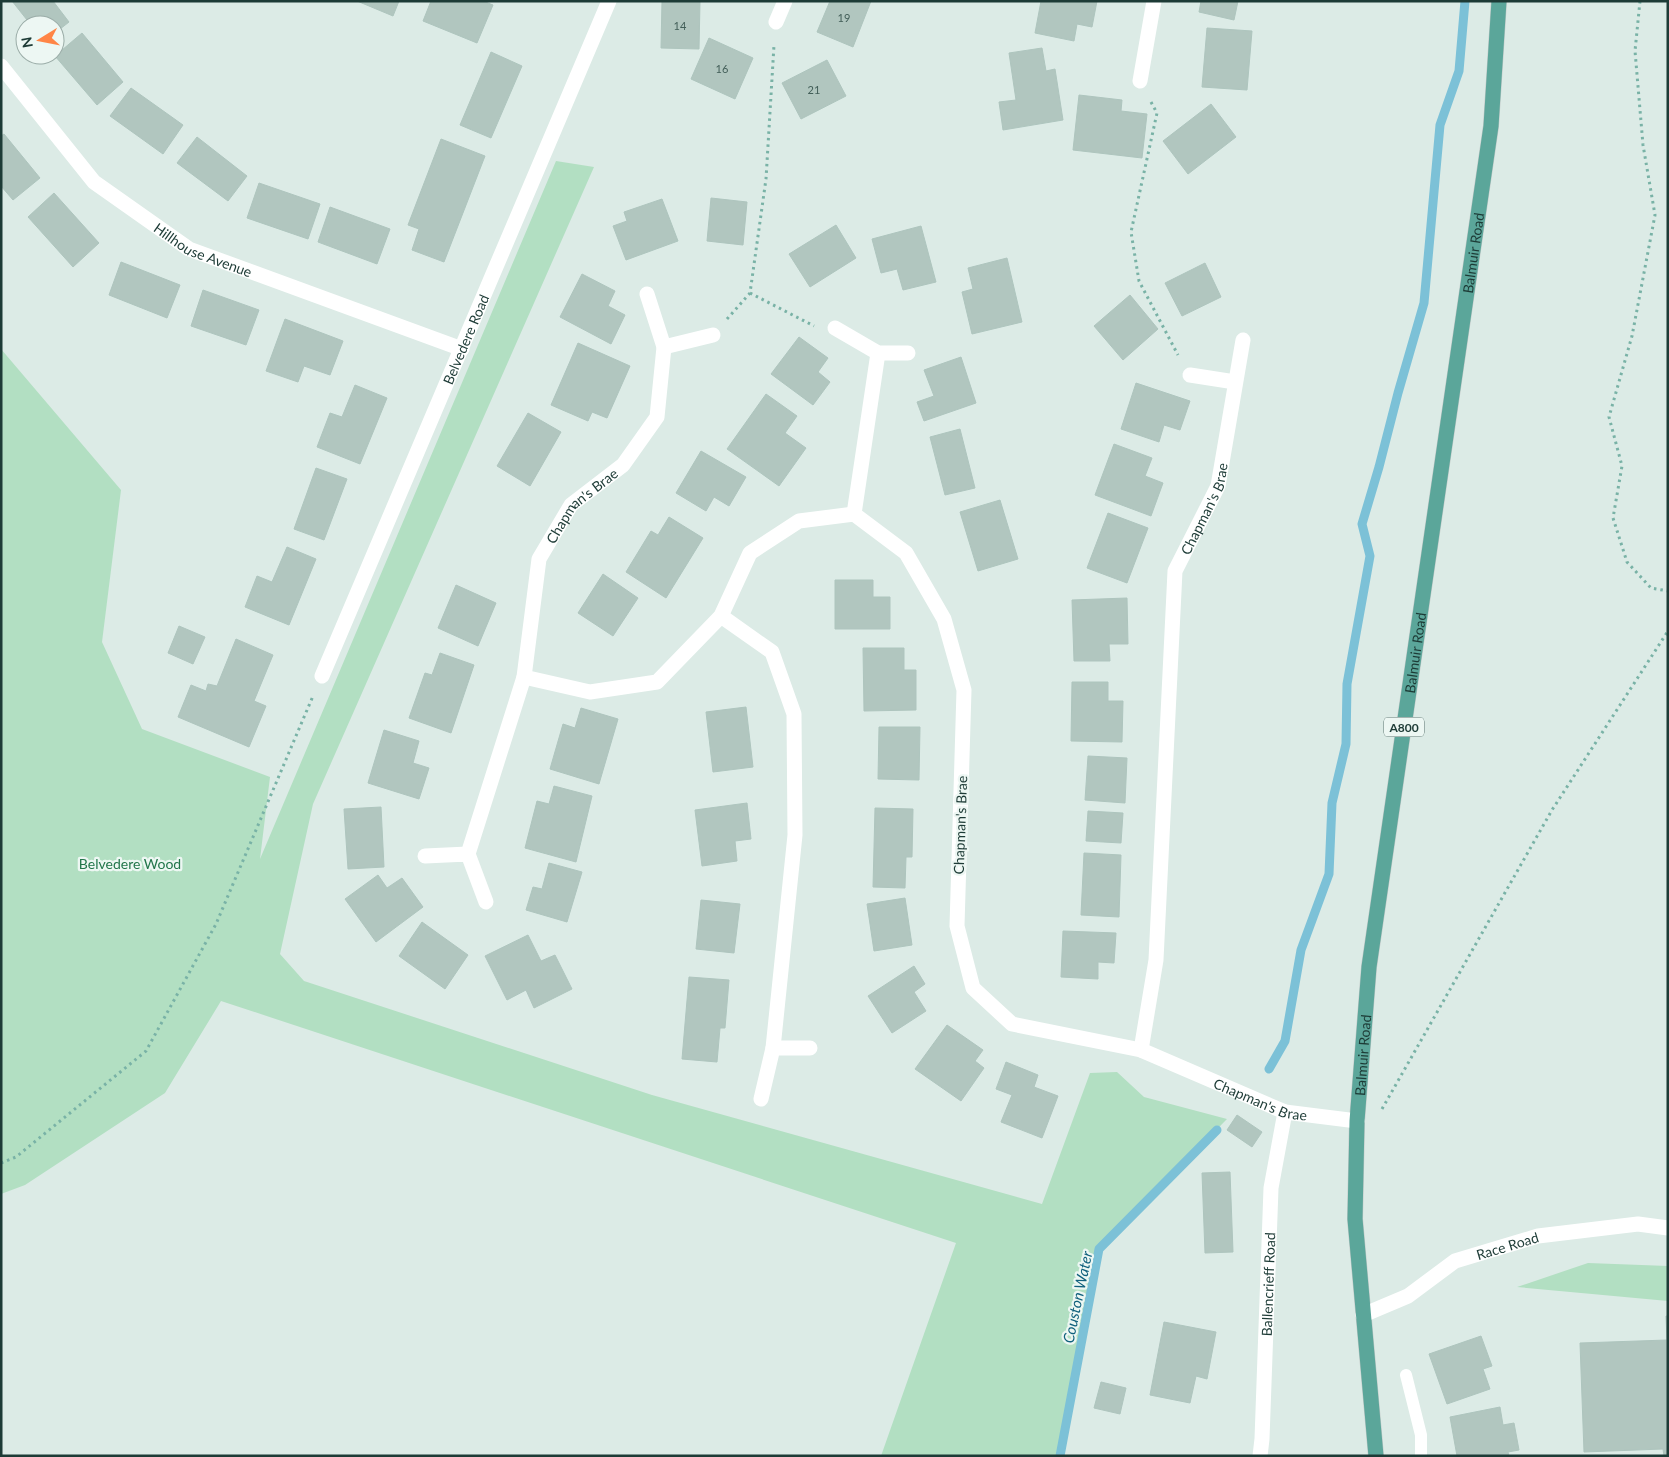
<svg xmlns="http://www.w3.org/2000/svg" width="1669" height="1457" font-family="Lato,sans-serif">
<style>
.green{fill:#b2dfc2}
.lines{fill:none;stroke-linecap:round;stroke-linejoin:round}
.stream{stroke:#7cc1d7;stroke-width:9}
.building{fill:#b1c6bf;stroke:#aec5be}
.primary-casing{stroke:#c0c8c7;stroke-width:16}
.path{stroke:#79b2a6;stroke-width:3;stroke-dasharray:2.5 4;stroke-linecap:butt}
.service{stroke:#fff;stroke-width:12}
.minor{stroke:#fff;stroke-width:15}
.primary{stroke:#5ba69a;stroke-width:15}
.labels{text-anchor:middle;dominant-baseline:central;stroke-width:4.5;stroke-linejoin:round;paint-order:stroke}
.number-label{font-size:11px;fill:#425e58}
.shield{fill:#edf7f3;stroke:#5b736f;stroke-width:1}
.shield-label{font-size:12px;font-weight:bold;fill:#1d3b36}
.street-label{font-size:14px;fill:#1d3b36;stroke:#edf7f3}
.park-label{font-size:14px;fill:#22764b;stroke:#edf7f3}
.water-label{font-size:15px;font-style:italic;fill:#11617d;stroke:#edf7f3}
</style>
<rect width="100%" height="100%" fill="#dcebe6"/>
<g class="green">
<polygon points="556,161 594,167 313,804 280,954 304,981 652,1095 1042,1204 1090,1073 1117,1072 1144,1097 1227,1119 1099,1249 1060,1456 881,1456 956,1243 221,1001 165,1093 25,1185 1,1194 1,349 121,490 102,642 142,729 270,777 260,859"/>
<polygon points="1588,1263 1668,1266 1668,1301 1517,1287"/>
</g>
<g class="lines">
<g class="stream">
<polyline points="1269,1069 1285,1041 1301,950 1329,874 1332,803 1346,744 1347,684 1370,556 1362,524 1379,467 1398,393 1424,303 1440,125 1459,71 1465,1"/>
<polyline points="1060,1456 1099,1249 1217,1130"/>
</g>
</g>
<g class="building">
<polygon points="12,1 53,1 69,22 55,33 55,25 31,25"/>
<polygon points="357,1 399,1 393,16"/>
<polygon points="431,1 483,1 493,5 477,43 423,21"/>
<polygon points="662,1 700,1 699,49 661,48"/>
<polygon points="830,1 871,1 853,47 817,32"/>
<polygon points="1041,1 1097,1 1092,27 1077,24 1074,41 1035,33"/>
<polygon points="1201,1 1238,1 1234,20 1199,12"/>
<polygon points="1207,28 1252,31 1247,90 1202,87"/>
<polygon points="82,33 123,82 97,105 55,56"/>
<polygon points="709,38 753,58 735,99 691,79"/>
<polygon points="1042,48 1046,71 1055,69 1063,120 1003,130 999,102 1016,100 1009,53"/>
<polygon points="491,52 522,66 491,138 460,125"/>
<polygon points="827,60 846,96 801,119 782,83"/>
<polygon points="131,88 183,125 163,154 110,116"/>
<polygon points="1079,95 1122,100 1121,111 1147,114 1142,158 1073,150"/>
<polygon points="1211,104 1236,137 1188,174 1163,141"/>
<polygon points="4,134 40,178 13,200 1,186 1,136"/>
<polygon points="197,137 247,176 228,201 177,163"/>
<polygon points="441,139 485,156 444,262 412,250 419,229 408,225"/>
<polygon points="259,183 320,204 308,239 247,218"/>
<polygon points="54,193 99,243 73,267 28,217"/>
<polygon points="711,198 747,202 743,245 707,241"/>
<polygon points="662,199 678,241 626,260 613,226 627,221 624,212"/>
<polygon points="330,207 390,229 377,264 318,242"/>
<polygon points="836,225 856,258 810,287 789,254"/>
<polygon points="921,226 936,282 903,290 897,269 881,273 872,239"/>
<polygon points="1007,258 1022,322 972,334 962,292 973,289 968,268"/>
<polygon points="121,262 180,285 167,318 109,295"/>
<polygon points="1205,263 1221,297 1182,316 1165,283"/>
<polygon points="582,274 615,291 608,306 625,315 611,344 560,317"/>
<polygon points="203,290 259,310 246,345 191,326"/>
<polygon points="1130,295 1158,329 1123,360 1094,326"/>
<polygon points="285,319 343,341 330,375 304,366 298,382 266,371"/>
<polygon points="799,337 828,358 818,372 830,382 813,405 771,374"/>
<polygon points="578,343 630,366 607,418 592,412 588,421 551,405"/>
<polygon points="961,357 976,403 924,421 917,402 934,396 924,370"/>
<polygon points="1136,383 1190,401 1180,430 1164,425 1159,442 1121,429"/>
<polygon points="355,385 387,398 360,464 317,447 330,413 342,417"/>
<polygon points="766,394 797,416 785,433 806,448 779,486 727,449"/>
<polygon points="528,413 561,432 530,486 497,466"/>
<polygon points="960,429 975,488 945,495 930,437"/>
<polygon points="1114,444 1152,458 1145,476 1163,483 1151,516 1095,495"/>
<polygon points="701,451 746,477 729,506 714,497 706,511 676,493"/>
<polygon points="316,468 347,479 324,540 294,529"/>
<polygon points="1000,500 1018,559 978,571 960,512"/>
<polygon points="1108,513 1148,528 1127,583 1087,568"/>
<polygon points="669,517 703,538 666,598 626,572 651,531 658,535"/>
<polygon points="287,547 316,559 289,625 245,607 257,576 272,582"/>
<polygon points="603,574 638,598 613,636 578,613"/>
<polygon points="835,580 873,580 873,597 890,597 890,629 835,629"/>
<polygon points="456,585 496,603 478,646 438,628"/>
<polygon points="1127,598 1128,644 1109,644 1110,661 1074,661 1072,600"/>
<polygon points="179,626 205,637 193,664 168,653"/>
<polygon points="236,639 273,655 254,701 266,706 249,747 178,717 191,685 206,691 208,684 217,686"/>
<polygon points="863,648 904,648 904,670 916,670 916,710 864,711"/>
<polygon points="440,653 474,665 451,733 409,718 425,673 432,675"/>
<polygon points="1072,682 1108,682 1108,701 1123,701 1122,742 1071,741"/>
<polygon points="746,707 753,767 713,772 706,712"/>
<polygon points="581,708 618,719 599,784 550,769 563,724 575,728"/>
<polygon points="879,727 920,727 919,780 878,779"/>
<polygon points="384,730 419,741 413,763 429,768 419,799 368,783"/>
<polygon points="1088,756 1127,758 1125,803 1085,800"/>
<polygon points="554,786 592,796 576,862 525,848 537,801 549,804"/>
<polygon points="747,803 751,839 735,841 737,861 702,866 695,810"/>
<polygon points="381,807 384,867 348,869 344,809"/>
<polygon points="875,808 913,809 912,857 906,857 905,888 873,887"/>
<polygon points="1088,811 1123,813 1121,843 1086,841"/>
<polygon points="1084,853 1121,855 1119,917 1081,915"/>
<polygon points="549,863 582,872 567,922 526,910 533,887 542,889"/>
<polygon points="378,875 387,888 402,878 423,907 376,942 345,899"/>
<polygon points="905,898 912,945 874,951 867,904"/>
<polygon points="701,900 740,904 734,953 696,949"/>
<polygon points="422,922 468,955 445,989 399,956"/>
<polygon points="1063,931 1116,933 1114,963 1098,962 1098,979 1061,977"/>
<polygon points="528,935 541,961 555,955 572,989 534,1008 526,990 507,1000 485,956"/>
<polygon points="914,966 925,984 914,992 926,1011 892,1033 868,996"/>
<polygon points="689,977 729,980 725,1028 720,1028 717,1062 682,1059"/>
<polygon points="947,1025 983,1050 975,1061 984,1068 961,1101 915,1069"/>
<polygon points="1006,1062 1038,1075 1034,1087 1058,1096 1042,1138 1001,1122 1012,1095 996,1089"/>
<polygon points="1237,1115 1262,1132 1252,1147 1227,1130"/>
<polygon points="1230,1172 1233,1252 1205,1253 1202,1173"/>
<polygon points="1666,1316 1668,1316 1668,1456 1664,1456 1663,1449 1584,1452 1580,1343 1667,1340"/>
<polygon points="1164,1322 1216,1332 1207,1379 1196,1376 1190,1403 1150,1395"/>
<polygon points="1481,1336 1492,1366 1483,1369 1490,1389 1447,1404 1429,1354"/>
<polygon points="1101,1382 1126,1388 1120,1414 1094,1408"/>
<polygon points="1500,1407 1503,1425 1514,1423 1519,1450 1508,1452 1509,1456 1457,1456 1450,1417"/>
</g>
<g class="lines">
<defs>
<g id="primary">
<path id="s8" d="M1376,1456L1355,1219L1357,1121L1369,967L1491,126L1499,1"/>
</g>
</defs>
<use href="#primary" class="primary-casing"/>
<g class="path">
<polyline points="1640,1 1635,51 1643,145 1655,215 1632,336 1609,417 1622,466 1613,518 1627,562 1651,588 1668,591"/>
<polyline points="1151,102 1157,113 1131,232 1139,281 1178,355"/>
<polyline points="750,293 814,326"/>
<polyline points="727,319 750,293 766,179 774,45"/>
<polyline points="1382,1109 1552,810 1668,631"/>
<polyline points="1,1163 16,1157 146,1051 216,924 313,696"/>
</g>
<polyline class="service" points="1406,1375 1421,1435 1421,1456"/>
<g class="minor">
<polyline points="776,22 785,1"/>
<path id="s1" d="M1,66L94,182L189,249L462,349"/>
<polyline points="1140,81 1154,1"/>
<polyline points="835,328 878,353 908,353"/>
<polyline points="664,347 713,335"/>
<polyline points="1190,375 1235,382"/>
<polyline points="854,514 878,353"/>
<polyline points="721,616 772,652 794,714 795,835 773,1048"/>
<path id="s2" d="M322,676L609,1"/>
<path id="s3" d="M524,677L590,692L657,682L721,616L750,553L799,521L854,514L906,553L944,619L964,690L957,926L973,988L1012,1024L1141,1050L1285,1112L1357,1121"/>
<path id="s4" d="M468,854L524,677L539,559L571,505L623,465L657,417L664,347L647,294"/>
<polyline points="425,856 468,854 486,902"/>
<path id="s5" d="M1141,1050L1156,960L1175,571L1218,486L1243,340"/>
<polyline points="761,1099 773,1048 810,1048"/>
<path id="s6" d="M1363,1315L1408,1296L1455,1261L1538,1236L1638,1224L1668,1228"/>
<path id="s7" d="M1260,1456L1262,1439L1271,1188L1285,1112"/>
</g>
<use href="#primary" class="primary"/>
</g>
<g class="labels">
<g class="number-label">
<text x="844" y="17">19</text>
<text x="680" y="25">14</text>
<text x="722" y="68">16</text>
<text x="814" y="89">21</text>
</g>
<rect class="shield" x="1384" y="717.5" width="40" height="19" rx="4"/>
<g class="shield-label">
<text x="1404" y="727">A800</text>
</g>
<g class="street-label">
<text stroke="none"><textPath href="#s1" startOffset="278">Hillhouse Avenue</textPath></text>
<text stroke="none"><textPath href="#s8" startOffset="1212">Balmuir Road</textPath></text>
<text stroke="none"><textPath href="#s2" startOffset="366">Belvedere Road</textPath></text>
<text stroke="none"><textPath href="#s4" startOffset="374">Chapman's Brae</textPath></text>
<text stroke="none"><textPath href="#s5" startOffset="550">Chapman's Brae</textPath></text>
<text stroke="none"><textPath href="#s8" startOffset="808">Balmuir Road</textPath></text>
<text transform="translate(960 825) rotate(-88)">Chapman's Brae</text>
<text stroke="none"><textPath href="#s8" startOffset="402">Balmuir Road</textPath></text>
<text stroke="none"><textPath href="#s3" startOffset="1240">Chapman's Brae</textPath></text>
<text stroke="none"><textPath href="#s6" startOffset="162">Race Road</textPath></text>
<text stroke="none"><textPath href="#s7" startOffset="172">Ballencrieff Road</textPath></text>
</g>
<g class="park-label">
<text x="130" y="863">Belvedere Wood</text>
</g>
<g class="water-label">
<text transform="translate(1077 1297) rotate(-78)">Couston Water</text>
</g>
</g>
<rect width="1669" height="1457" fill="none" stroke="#1d3b36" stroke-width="5"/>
<g transform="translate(40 40) rotate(260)"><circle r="24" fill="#edf7f3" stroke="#9aaca7"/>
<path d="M0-4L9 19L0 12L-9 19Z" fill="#ff8546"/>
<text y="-8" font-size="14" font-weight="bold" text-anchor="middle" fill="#1d3b36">N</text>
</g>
</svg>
